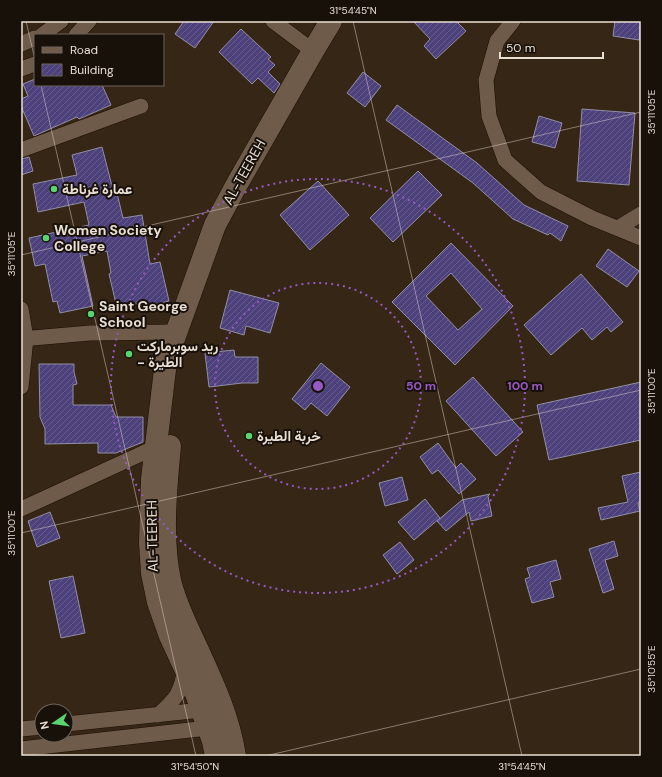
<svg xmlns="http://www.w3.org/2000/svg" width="662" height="777" font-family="'DM Sans',Vazirmatn,sans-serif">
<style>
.building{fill:url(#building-hatch);stroke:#918ea6;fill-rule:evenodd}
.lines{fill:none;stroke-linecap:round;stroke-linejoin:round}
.minor-casing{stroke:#1d0f02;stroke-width:16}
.secondary-casing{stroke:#1d0f02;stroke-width:23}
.minor{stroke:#6e5b4a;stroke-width:15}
.secondary{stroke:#6e5b4a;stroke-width:22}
.ticks{fill:none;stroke:#eadfd5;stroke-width:1;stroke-opacity:0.45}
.ring{fill:none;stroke:#9759c4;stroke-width:2;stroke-dasharray:2 4}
.poi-dot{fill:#59d56f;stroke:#18110a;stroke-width:1.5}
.labels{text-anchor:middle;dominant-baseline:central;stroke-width:4;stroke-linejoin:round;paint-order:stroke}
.street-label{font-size:14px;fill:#eadfd5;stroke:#18110a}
.poi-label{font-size:14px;font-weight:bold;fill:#eadfd5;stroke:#18110a;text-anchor:start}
.centre{fill:#9759c4;stroke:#18110a;stroke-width:2}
.ring-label{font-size:12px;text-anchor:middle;font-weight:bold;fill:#9759c4;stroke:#18110a;stroke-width:4;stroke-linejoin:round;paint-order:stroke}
.neatline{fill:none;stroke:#eadfd5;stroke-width:1.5}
.ticks-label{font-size:10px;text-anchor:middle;fill:#eadfd5}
</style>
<defs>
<pattern id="building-hatch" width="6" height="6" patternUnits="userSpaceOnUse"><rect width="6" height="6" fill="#4d417b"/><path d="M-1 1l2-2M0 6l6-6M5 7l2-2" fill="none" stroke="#675c8d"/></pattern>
</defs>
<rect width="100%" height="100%" fill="#362616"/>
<g class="building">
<polygon points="184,21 214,21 195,48 175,34"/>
<polygon points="413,21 456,21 466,31 436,59 424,46 430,39"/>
<polygon points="615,21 641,21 639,40 613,36"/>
<polygon points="241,29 271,57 268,59 275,65 268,72 280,84 274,93 258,78 252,84 219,52"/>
<polygon points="363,72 381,86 365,107 347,93"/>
<polygon points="35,79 35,85 102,85 111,105 79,119 77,117 34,136 21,106 21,99 28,96 23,84"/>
<polygon points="397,105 477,163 524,205 568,226 561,241 550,233 548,235 513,219 473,183 386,120"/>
<polygon points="582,109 635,113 629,185 577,181"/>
<polygon points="539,116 562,123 555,148 532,142"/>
<polygon points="102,147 112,186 115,185 123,218 142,215 150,264 160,262 169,301 141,308 140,303 117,308 109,274 111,273 107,251 82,256 93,306 60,313 57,301 53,302 45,264 35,266 29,238 89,225 84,202 38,212 33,184 77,175 72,155"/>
<polygon points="29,157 33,171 21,175 21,159"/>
<polygon points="418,171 442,195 393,242 370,218"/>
<polygon points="318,181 349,215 310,250 280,215"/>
<path d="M451,243L513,306L455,365L392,302ZM451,273L482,309L458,330L426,296Z"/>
<polygon points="608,249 639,271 627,287 596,266"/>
<polygon points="581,274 623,322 611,332 607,327 592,340 582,328 551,355 524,325"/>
<polygon points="230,290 279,303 270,333 246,326 244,335 220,328"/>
<polygon points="234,350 235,357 258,357 258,383 242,383 209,387 205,353"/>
<polygon points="321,363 350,387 327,416 311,403 305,410 292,399"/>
<polygon points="39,364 74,364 74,372 77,384 73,385 73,405 111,405 116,417 143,417 143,442 116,453 98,453 98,443 45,444 45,429 40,417"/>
<polygon points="473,377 523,432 496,456 446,401"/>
<polygon points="641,382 641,440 549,460 537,405"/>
<polygon points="438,443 456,468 461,463 476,479 459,494 438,470 432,474 420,457"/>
<polygon points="641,472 641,502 638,503 640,511 601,520 598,508 628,502 622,476"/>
<polygon points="402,477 408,500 385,506 379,483"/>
<polygon points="490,494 488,496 492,516 471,521 469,512 446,531 437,521 462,500"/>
<polygon points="425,499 440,518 414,540 398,522"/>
<polygon points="50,512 60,538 37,547 28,521"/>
<polygon points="614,541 618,556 605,560 614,589 603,593 589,549"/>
<polygon points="400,542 414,560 397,574 383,555"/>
<polygon points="556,560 561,579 550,582 554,597 532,603 525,579 530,577 527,568"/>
<polygon points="73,576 85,633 61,638 49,581"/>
</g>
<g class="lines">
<defs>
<g id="minor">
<polyline points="273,21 313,51"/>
<polyline points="513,21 497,41 486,80 489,116 505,160 541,192 592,218 641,238"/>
<polyline points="42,35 61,21"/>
<polyline points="76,35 89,21"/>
<polyline points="21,44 35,38"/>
<polyline points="21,69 35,64"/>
<polyline points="21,150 141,106"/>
<polyline points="618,228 641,214"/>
<polyline points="21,309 26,338 21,387"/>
<polyline points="21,339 90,333 176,332"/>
<polyline points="21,509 156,447"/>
<path d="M158,715C177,698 181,693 185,668"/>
<polyline points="66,724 202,710 211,711"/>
<polyline points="21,729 42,727"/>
<polyline points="21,749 208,728 215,721"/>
</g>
<g id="secondary">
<path d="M170,446C166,487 161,539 170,580C175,603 187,626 197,648C213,683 229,717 235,756"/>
<polyline points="216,756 213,741 194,688 170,636 158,602 152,573 150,543 152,479 166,361 215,225 237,184 313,51 331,21"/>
</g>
</defs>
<use href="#minor" class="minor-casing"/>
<use href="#secondary" class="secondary-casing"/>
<use href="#minor" class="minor"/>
<use href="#secondary" class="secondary"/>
</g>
<path class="ticks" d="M26,21L35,60M353,21L522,756M41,85L196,756M21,255L641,112M21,533L641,390M265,756L641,669"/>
<g class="ring">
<circle cx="318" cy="386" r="103"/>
<circle cx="318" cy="386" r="207"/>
</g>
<g class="poi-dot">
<circle cx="54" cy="189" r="4"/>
<circle cx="46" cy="238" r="4"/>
<circle cx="91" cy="314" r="4"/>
<circle cx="129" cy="354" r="4"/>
<circle cx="249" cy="436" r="4"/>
</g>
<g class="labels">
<g class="street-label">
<text transform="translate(244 172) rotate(-61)">AL-TEEREH</text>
<text transform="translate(152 536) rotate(-91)">AL-TEEREH</text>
</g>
<g class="poi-label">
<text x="62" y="189">عمارة غرناطة</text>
<text x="54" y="230">Women Society<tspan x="54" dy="16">College</tspan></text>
<text x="99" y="306">Saint George<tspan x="99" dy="16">School</tspan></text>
<text x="137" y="346">ريد سوبرماركت<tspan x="137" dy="16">- الطيرة</tspan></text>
<text x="257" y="436">خربة الطيرة</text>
</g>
</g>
<circle cx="318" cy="386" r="6" class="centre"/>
<g class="ring-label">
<text x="421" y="390">50 m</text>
<text x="525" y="390">100 m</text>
</g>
<rect width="662" height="777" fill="none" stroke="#18110a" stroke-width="44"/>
<rect x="34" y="34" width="130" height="52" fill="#18110a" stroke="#6c635b"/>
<rect x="42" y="47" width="20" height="6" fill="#6e5b4a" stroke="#6c635b"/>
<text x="70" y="54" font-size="12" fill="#eadfd5">Road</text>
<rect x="42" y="64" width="20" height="12" fill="url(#building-hatch)" stroke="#6c635b"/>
<text x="70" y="74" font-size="12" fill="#eadfd5">Building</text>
<g transform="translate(54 723) rotate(257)"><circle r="19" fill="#18110a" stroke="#6c635b"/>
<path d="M0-3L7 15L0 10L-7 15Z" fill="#59d56f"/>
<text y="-6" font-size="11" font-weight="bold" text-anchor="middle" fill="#eadfd5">N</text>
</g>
<path d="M500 52v6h103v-6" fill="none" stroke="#eadfd5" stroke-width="2"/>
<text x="506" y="52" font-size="12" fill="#eadfd5" stroke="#18110a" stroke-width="3" paint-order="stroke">50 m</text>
<rect x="22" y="22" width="618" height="733" class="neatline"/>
<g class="ticks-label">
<text x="353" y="14">31°54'45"N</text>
<text transform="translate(651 112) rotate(-90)" y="4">35°11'05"E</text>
<text transform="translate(11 254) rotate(-90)" y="4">35°11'05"E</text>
<text transform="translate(651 391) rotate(-90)" y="4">35°11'00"E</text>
<text transform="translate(11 533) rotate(-90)" y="4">35°11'00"E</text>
<text transform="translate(651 669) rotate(-90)" y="4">35°10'55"E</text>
<text x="195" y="770">31°54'50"N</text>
<text x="522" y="770">31°54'45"N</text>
</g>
</svg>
